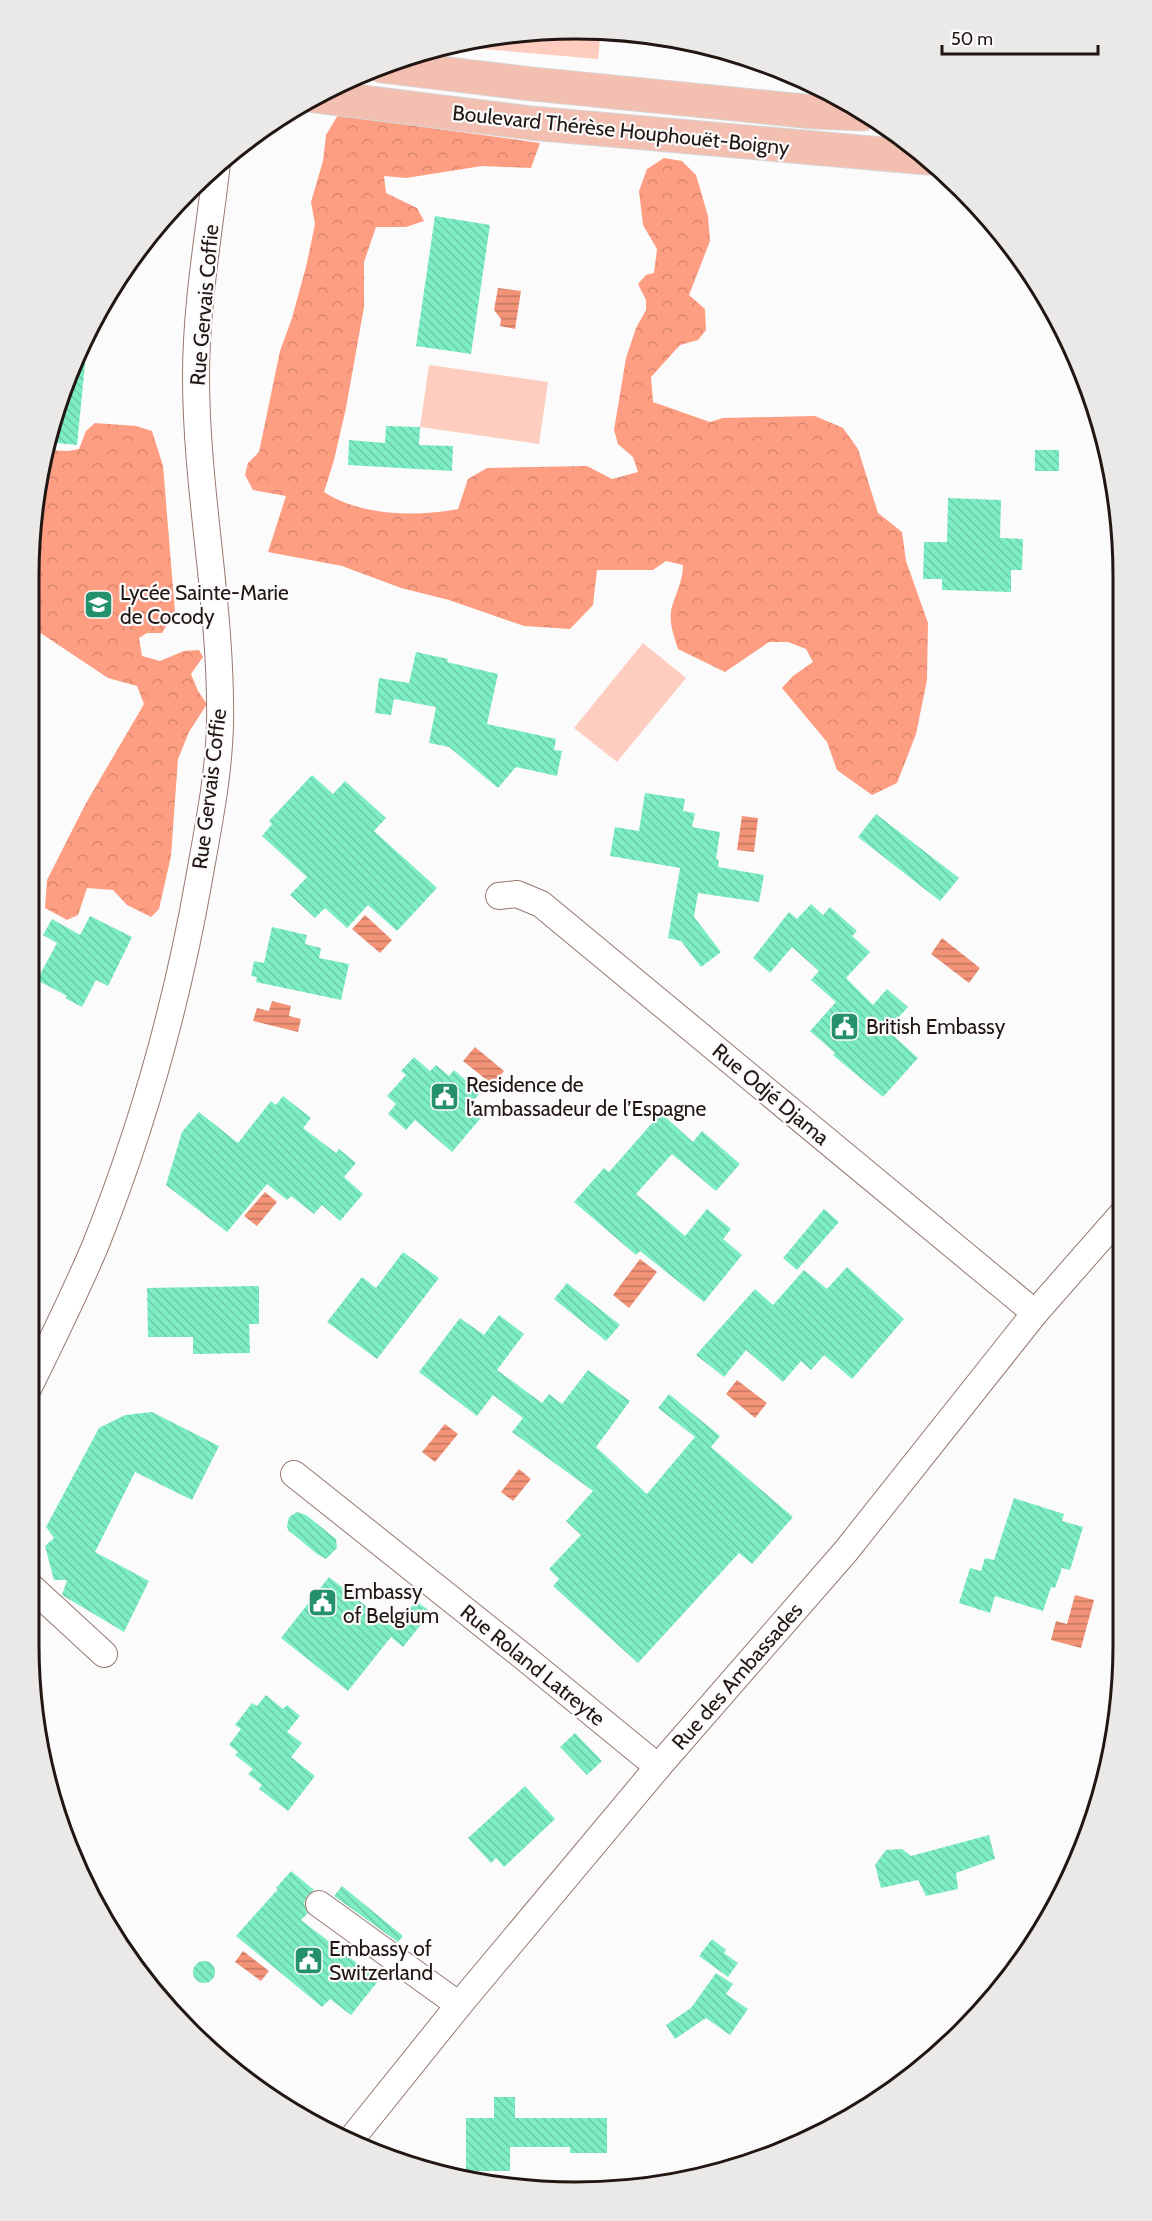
<svg xmlns="http://www.w3.org/2000/svg" width="1152" height="2221" font-family="Cabin,sans-serif">
<style>
.green{fill:#ffcdbf}
.forest{fill:url(#forest-crowns)}
.water{fill:url(#water-rules)}
.building{fill:url(#building-back-hatch)}
.lines{fill:none;stroke-linecap:round;stroke-linejoin:round}
.minor-casing{stroke:#97786f;stroke-width:28}
.major-casing{stroke:#d7d5d5;stroke-width:35}
.minor{stroke:#fff;stroke-width:26}
.major{stroke:#f2bfb0;stroke-width:33}
.labels{text-anchor:middle;dominant-baseline:central;stroke-width:4.5;stroke-linejoin:round;paint-order:stroke}
.street-label{font-size:21px;fill:#221613;stroke:#fbfbfb}
.poi-label{font-size:21px;fill:#221613;stroke:#fbfbfb;text-anchor:start}
.rim{fill:none;stroke:#221613;stroke-width:3}
</style>
<defs>
<pattern id="forest-crowns" width="20" height="18" patternUnits="userSpaceOnUse" patternTransform="scale(1.5)"><rect width="20" height="18" fill="#fd9d82"/><path d="M2 6a3 3 0 1 1 6 0M12 15a3 3 0 1 1 6 0" fill="none" stroke="#d9866f"/></pattern>
<pattern id="water-rules" width="6" height="5" patternUnits="userSpaceOnUse" patternTransform="scale(1.5)"><rect width="6" height="5" fill="#f29378"/><path d="M0 2.5h6" fill="none" stroke="#c47761"/></pattern>
<pattern id="building-back-hatch" width="6" height="6" patternUnits="userSpaceOnUse" patternTransform="scale(1.5)"><rect width="6" height="6" fill="#7deec4"/><path d="M-1 5l2 2M0 0l6 6M5-1l2 2" fill="none" stroke="#6ccba8"/></pattern>
</defs>
<rect width="100%" height="100%" fill="#fbfbfb"/>
<g class="green">
<polygon points="601,30 598,59 449,46 505,33"/>
<polygon points="429,365 548,382 539,444 420,427"/>
<polygon points="643,643 686,678 617,762 574,728"/>
<path d="M29,844C43,874 44,900 29,931Z"/>
</g>
<g class="forest">
<path d="M338,115L540,143L531,168L482,166L406,178L384,176L386,193L417,208L424,221L406,227H376L364,262V307L346,408L334,460L324,492C361,516 416,517 458,509L468,479L487,468L587,466L612,479L638,472L633,457L618,444L614,430L626,358L636,328L646,310V300L638,284L646,275L654,273L657,249L643,225L639,191L647,169L664,158L682,161L696,175L708,216L710,241L689,295L705,309L706,330L698,340L680,345L651,377L653,402L710,422L723,418L815,416L843,428L858,449L878,513L902,532L906,561L928,623L927,680L916,734L897,783L872,795L837,770L827,742L782,688L793,676L813,662L806,649L788,642H769L725,672L678,649C674,637 668,620 672,607C677,590 682,584 683,565L666,561L653,570H597L593,605L570,629L524,626L449,600L401,588L342,566L268,552L286,496L253,490L245,475L248,463L259,452L280,351L292,318L306,267L315,224L311,202L323,161L326,135Z"/>
<polygon points="95,423 136,426 152,431 163,466 175,612 162,633 147,633 139,638 142,656 160,661 184,651 199,650 203,657 191,674 198,691 207,704 189,732 178,759 171,856 159,909 151,917 127,905 113,890 87,888 78,915 67,920 45,908 47,880 85,805 144,704 137,686 108,678 30,626 30,541 45,450 68,451 79,449 86,431"/>
</g>
<g class="water">
<polygon points="498,288 521,291 515,329 500,326 501,319 494,310"/>
<polygon points="742,816 758,818 754,852 737,850"/>
<polygon points="365,915 392,940 380,953 352,929"/>
<polygon points="942,938 980,968 969,983 931,954"/>
<polygon points="272,1001 291,1006 289,1016 301,1019 298,1032 253,1021 257,1008 269,1011"/>
<polygon points="475,1047 504,1071 493,1085 463,1061"/>
<polygon points="265,1192 277,1202 257,1226 244,1216"/>
<polygon points="640,1259 657,1272 629,1308 613,1295"/>
<polygon points="737,1380 767,1403 755,1418 726,1394"/>
<polygon points="445,1424 458,1434 435,1462 422,1452"/>
<polygon points="519,1469 531,1479 513,1501 501,1492"/>
<polygon points="1075,1595 1094,1600 1081,1648 1051,1640 1056,1621 1067,1624"/>
<polygon points="243,1951 269,1971 261,1981 235,1962"/>
</g>
<g class="building">
<polygon points="435,216 490,225 471,354 416,346"/>
<polygon points="82,343 87,344 77,445 46,442"/>
<polygon points="386,426 420,427 419,445 453,446 452,471 348,465 349,440 385,443"/>
<rect x="1035" y="450" width="24" height="21"/>
<polygon points="948,498 1001,500 1000,538 1023,539 1022,570 1011,570 1011,592 942,590 942,579 923,579 924,542 947,542"/>
<polygon points="416,652 448,659 447,662 498,674 487,724 556,739 554,750 562,751 557,776 516,767 498,788 449,747 429,743 436,707 394,699 391,715 375,713 379,678 409,683"/>
<polygon points="312,775 333,794 345,781 386,818 374,831 437,888 397,931 368,905 347,928 325,908 315,918 290,895 307,877 262,836 272,824 269,821"/>
<polygon points="645,793 685,799 683,811 695,813 692,827 720,832 716,859 719,860 718,867 764,875 759,902 698,893 694,917 721,952 701,967 681,941 668,938 680,868 610,856 615,827 639,831"/>
<polygon points="876,814 959,878 940,901 858,837"/>
<polygon points="811,904 823,915 830,907 857,931 852,936 870,952 846,978 873,1005 887,989 908,1007 887,1030 918,1058 883,1097 833,1055 835,1053 810,1031 836,1002 811,980 819,971 792,947 770,973 753,958 789,912 797,919"/>
<polygon points="90,916 132,937 108,986 96,980 82,1007 65,998 67,996 37,980 57,943 43,935 52,919 80,935"/>
<polygon points="272,927 307,935 305,944 321,948 319,958 349,964 341,1000 256,982 257,977 251,976 254,961 264,963"/>
<polygon points="414,1057 430,1071 436,1065 449,1076 454,1070 480,1093 467,1108 480,1119 452,1152 415,1120 406,1130 388,1114 396,1104 387,1096 406,1075 401,1071"/>
<polygon points="283,1096 311,1118 303,1128 336,1153 339,1149 356,1163 344,1177 363,1194 340,1221 322,1205 314,1214 291,1196 287,1200 267,1184 227,1232 166,1185 182,1132 199,1112 238,1143 271,1101 276,1105"/>
<polygon points="661,1113 693,1142 702,1131 740,1164 716,1191 672,1154 636,1194 685,1236 707,1209 731,1229 723,1239 742,1255 704,1302 640,1251 636,1255 574,1202 604,1168 609,1172"/>
<polygon points="824,1209 839,1222 797,1270 783,1258"/>
<polygon points="403,1252 439,1278 377,1359 327,1322 362,1277 376,1288"/>
<polygon points="847,1267 904,1319 852,1379 824,1355 811,1370 801,1361 783,1382 746,1350 724,1377 696,1355 755,1289 773,1305 804,1270 827,1289"/>
<polygon points="567,1283 620,1325 606,1341 554,1299"/>
<polygon points="259,1286 259,1324 249,1324 250,1353 193,1354 193,1337 148,1337 147,1288"/>
<polygon points="499,1315 524,1334 497,1370 542,1403 549,1394 562,1404 588,1370 630,1401 596,1447 647,1494 695,1437 658,1408 669,1394 720,1436 711,1447 793,1517 752,1564 739,1553 638,1663 553,1586 559,1579 549,1569 581,1535 566,1521 593,1491 512,1432 523,1418 493,1395 477,1416 419,1372 460,1318 484,1335"/>
<polygon points="152,1412 219,1446 192,1500 135,1472 95,1552 149,1581 124,1632 62,1595 67,1580 54,1580 45,1546 54,1538 46,1527 99,1428 125,1415"/>
<polygon points="1014,1498 1064,1514 1062,1521 1083,1527 1070,1570 1062,1568 1055,1588 1051,1587 1043,1611 995,1596 990,1613 959,1603 970,1568 981,1571 985,1558 994,1560"/>
<polygon points="297,1512 306,1515 336,1539 337,1548 326,1559 317,1554 288,1530 287,1526 289,1517"/>
<polygon points="329,1577 394,1628 416,1601 431,1612 403,1647 391,1637 348,1691 281,1638"/>
<polygon points="266,1695 283,1709 287,1705 300,1716 287,1732 302,1743 291,1757 315,1776 288,1811 259,1789 262,1785 248,1774 253,1769 235,1755 238,1752 229,1745 241,1729 235,1725 252,1703 257,1706"/>
<polygon points="575,1733 602,1761 587,1775 560,1747"/>
<polygon points="525,1786 555,1819 504,1867 496,1858 491,1863 468,1838"/>
<polygon points="989,1835 995,1859 956,1873 958,1889 926,1896 918,1880 881,1888 875,1865 886,1850 902,1849 911,1856"/>
<polygon points="291,1871 314,1890 307,1896 304,1903 308,1913 301,1920 379,1980 351,2015 330,1999 322,2007 236,1936 278,1889 276,1888"/>
<polygon points="342,1886 403,1936 398,1942 334,1896"/>
<polygon points="712,1939 726,1950 724,1953 738,1963 728,1977 699,1956"/>
<circle cx="204" cy="1972" r="11"/>
<polygon points="716,1973 733,1984 726,1994 748,2009 730,2035 706,2018 675,2039 666,2025 691,2008"/>
<polygon points="494,2097 515,2097 515,2118 607,2118 607,2153 570,2153 570,2147 510,2147 510,2171 466,2171 466,2118 494,2118"/>
</g>
<g class="lines">
<defs>
<g id="minor">
<polyline points="499,896 517,894 541,904 1035,1313"/>
<path d="M29,1387C52,1340 76,1292 96,1244C143,1126 177,1004 199,879C208,828 219,775 220,723C222,607 196,492 196,376C196,305 209,233 217,163"/>
<polyline points="294,1474 525,1658 658,1767"/>
<polyline points="29,1585 104,1654"/>
<polyline points="319,1904 459,2005"/>
<polyline points="353,2137 459,2005 658,1767 846,1551 1035,1313 1121,1215"/>
</g>
<g id="major">
<polyline points="382,66 523,83 814,112 862,114"/>
<polyline points="315,96 531,123 928,158"/>
</g>
</defs>
<use href="#minor" class="minor-casing"/>
<use href="#major" class="major-casing"/>
<use href="#minor" class="minor"/>
<use href="#major" class="major"/>
</g>
<defs>
<symbol id="school-square" viewBox="-11 -11 22 22"><rect x="-9" y="-9" width="18" height="18" rx="4" fill="#25906e" stroke="#fbfbfb"/><path d="M0-5L7-2L0 1L-7-2ZM-4 1L0 2.5L4 1V4Q0 6-4 4Z" fill="#fff"/></symbol>
<symbol id="civic-square" viewBox="-11 -11 22 22"><rect x="-9" y="-9" width="18" height="18" rx="4" fill="#25906e" stroke="#fbfbfb"/><path d="M-.6-6.5H3V-4.5H.6V-3L4-1V1h2V6H-6V1h2V-1L-.6-3ZM-1.2 2.5V6h2.4V2.5Z" fill="#fff"/></symbol>
</defs>
<g fill-rule="evenodd">
<use href="#school-square" x="82" y="588" width="33" height="33"/>
<use href="#civic-square" x="828" y="1010" width="33" height="33"/>
<use href="#civic-square" x="428" y="1080" width="33" height="33"/>
<use href="#civic-square" x="306" y="1586" width="33" height="33"/>
<use href="#civic-square" x="292" y="1944" width="33" height="33"/>
</g>
<g class="labels">
<g class="street-label">
<text transform="translate(621 130) rotate(6)">Boulevard Thérèse Houphouët-Boigny</text>
<text transform="translate(204 305) rotate(-85)">Rue Gervais Coffie</text>
<text transform="translate(209 789) rotate(-83)">Rue Gervais Coffie</text>
<text transform="translate(771 1094) rotate(40)">Rue Odjé Djama</text>
<text transform="translate(533 1665) rotate(39)">Rue Roland Latreyte</text>
<text transform="translate(737 1676) rotate(-49)">Rue des Ambassades</text>
</g>
<g class="poi-label">
<text x="120" y="592">Lycée Sainte-Marie<tspan x="120" dy="24">de Cocody</tspan></text>
<text x="866" y="1026">British Embassy</text>
<text x="466" y="1084">Residence de<tspan x="466" dy="24">l’ambassadeur de l’Espagne</tspan></text>
<text x="343" y="1591">Embassy<tspan x="343" dy="24">of Belgium</tspan></text>
<text x="329" y="1948">Embassy of<tspan x="329" dy="24">Switzerland</tspan></text>
</g>
</g>
<path d="M0 0H1152V2221H0ZM576 39H576A537 537 0 0 1 1113 576V1645A537 537 0 0 1 576 2182H576A537 537 0 0 1 39 1645V576A537 537 0 0 1 576 39Z" fill="#eae9e8" fill-rule="evenodd"/>
<path class="rim" d="M576 39H576A537 537 0 0 1 1113 576V1645A537 537 0 0 1 576 2182H576A537 537 0 0 1 39 1645V576A537 537 0 0 1 576 39Z"/>
<path d="M942 45v9h156v-9" fill="none" stroke="#221613" stroke-width="3"/>
<text x="951" y="45" font-size="18" fill="#221613" stroke="#fbfbfb" stroke-width="4.5" paint-order="stroke">50 m</text>
</svg>
